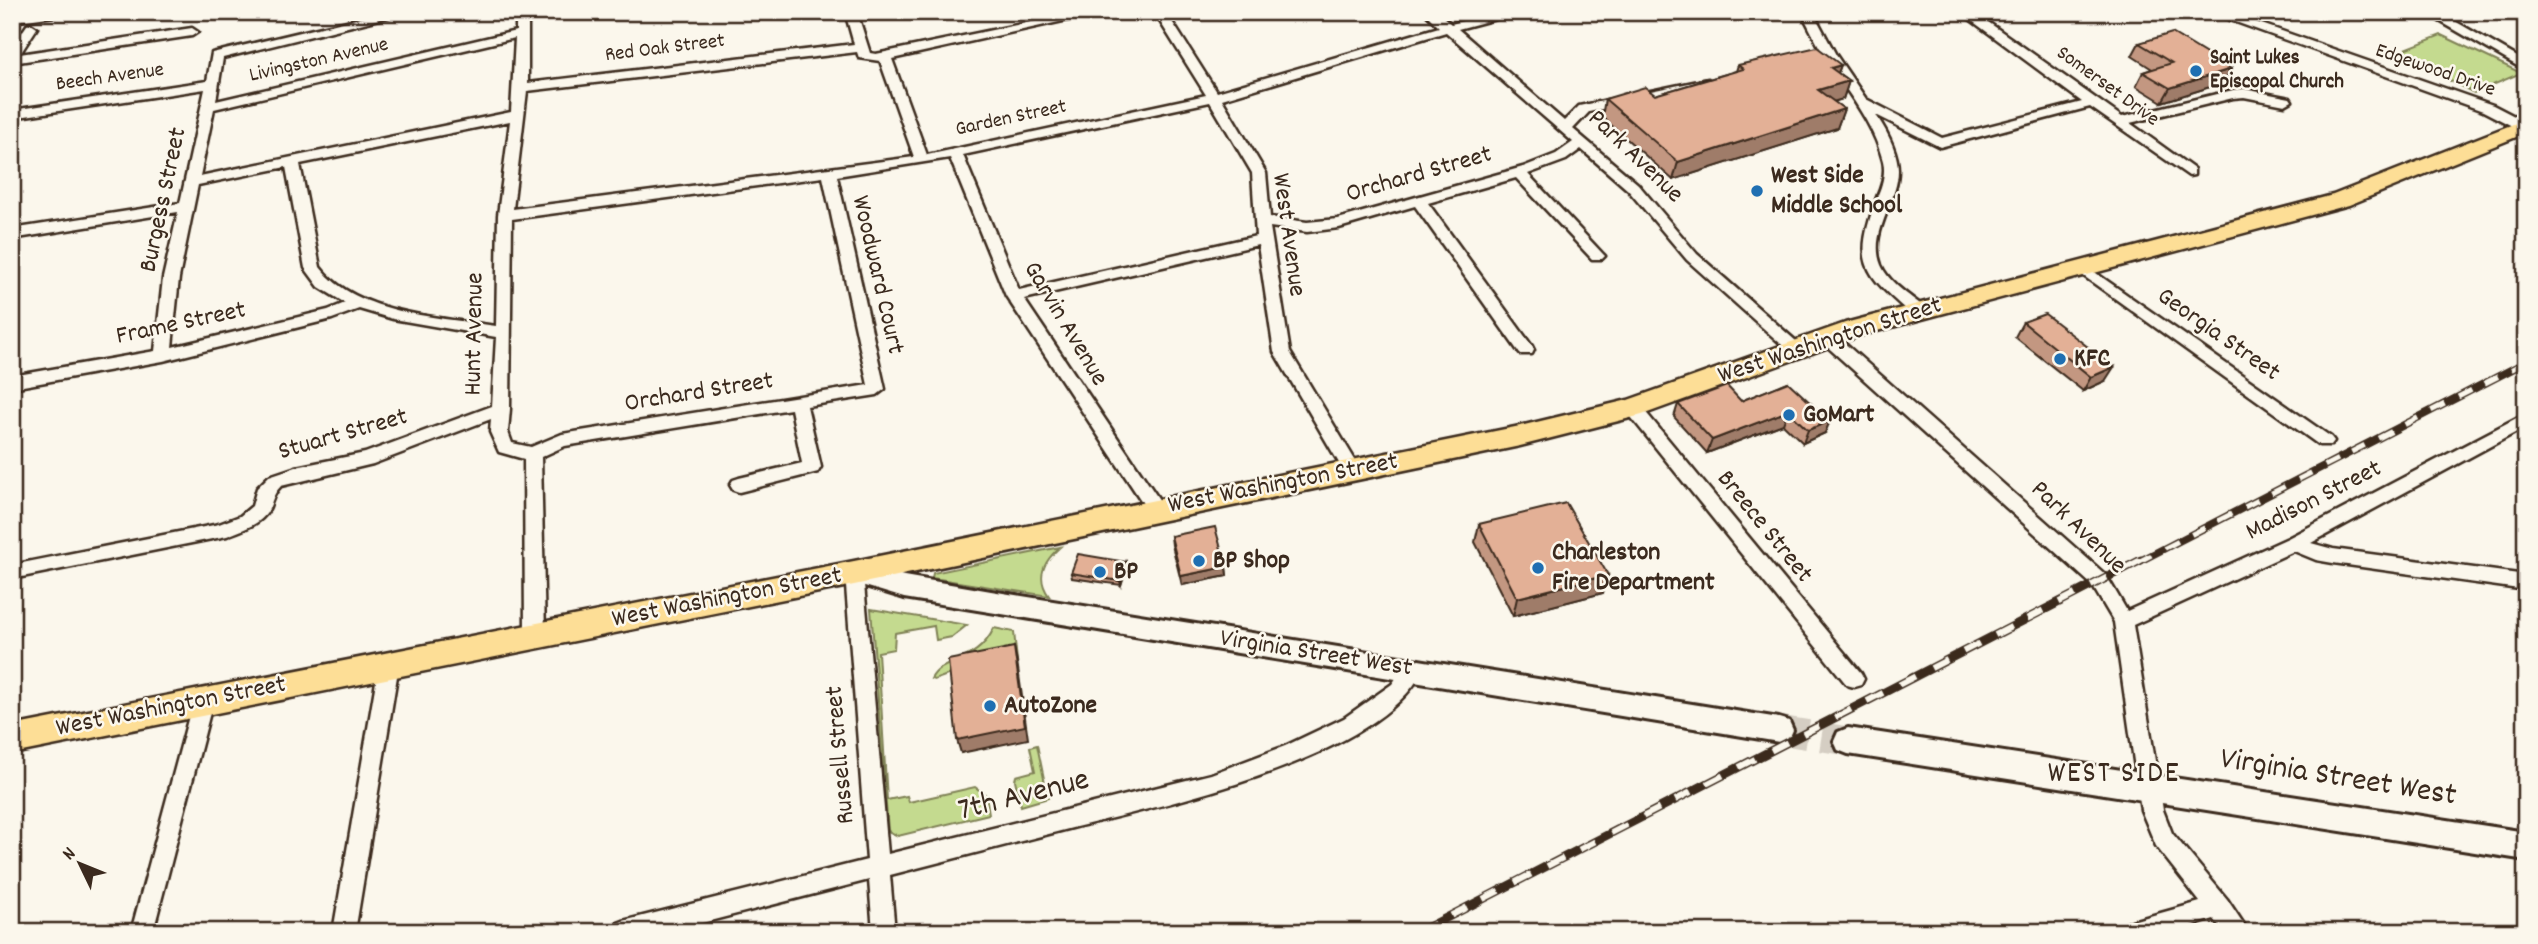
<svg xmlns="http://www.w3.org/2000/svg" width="2538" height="944" font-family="Dekko,sans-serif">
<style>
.green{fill:#c4da8f;stroke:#808256;stroke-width:2}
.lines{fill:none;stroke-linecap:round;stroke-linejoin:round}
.secondary-tunnel{stroke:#d5cec3;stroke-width:29;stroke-dasharray:29 14;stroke-linecap:butt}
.street-casing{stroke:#3b2a1e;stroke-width:5}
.secondary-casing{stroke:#3b2a1e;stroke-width:6}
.primary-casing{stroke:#3b2a1e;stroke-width:5}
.street{fill:#fbf7ec;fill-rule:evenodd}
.secondary{fill:#fbf7ec;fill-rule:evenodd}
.primary{fill:#fdde96;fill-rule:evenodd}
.rail-far1-casing{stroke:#3b2a1e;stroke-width:8}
.rail-casing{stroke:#3b2a1e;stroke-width:9}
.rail-far1{stroke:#fbf7ec;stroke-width:5;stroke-dasharray:15;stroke-linecap:butt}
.rail{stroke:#fbf7ec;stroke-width:6;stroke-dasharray:18;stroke-linecap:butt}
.wall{fill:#c39781;stroke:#3b2a1e;stroke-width:2}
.shaded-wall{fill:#9f7b69;stroke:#3b2a1e;stroke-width:2}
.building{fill:#e3b096;stroke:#3b2a1e;stroke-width:2}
.poi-dot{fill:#1f6fb2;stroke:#fbf7ec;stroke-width:2.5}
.labels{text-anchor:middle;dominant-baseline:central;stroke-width:5;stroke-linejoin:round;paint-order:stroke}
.far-street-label{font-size:21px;fill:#3b2a1e;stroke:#fbf7ec}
.far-poi-label{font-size:21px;font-weight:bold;fill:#3b2a1e;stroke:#fbf7ec;text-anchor:start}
.street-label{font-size:26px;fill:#3b2a1e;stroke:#fbf7ec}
.poi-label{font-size:26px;font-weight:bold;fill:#3b2a1e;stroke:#fbf7ec;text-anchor:start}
.quarter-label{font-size:30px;letter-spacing:2px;fill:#3b2a1e;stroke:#fbf7ec}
.near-street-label{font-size:32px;fill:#3b2a1e;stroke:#fbf7ec}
</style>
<rect width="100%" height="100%" fill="#fbf7ec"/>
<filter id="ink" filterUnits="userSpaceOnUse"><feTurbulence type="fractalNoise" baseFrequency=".0143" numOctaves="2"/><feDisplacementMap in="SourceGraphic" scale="14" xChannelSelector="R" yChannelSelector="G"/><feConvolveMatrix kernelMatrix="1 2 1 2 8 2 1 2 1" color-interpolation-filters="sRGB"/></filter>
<g filter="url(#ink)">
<g class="green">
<polygon points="2441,35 2521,73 2474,93 2395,53"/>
<path d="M1060,547C1044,561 1035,577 1049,596L932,578L933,573Z"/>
<polygon points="871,609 967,625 952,637 936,640 934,626 895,633 894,649 878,652 887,800 907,796 909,802 975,787 986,795 989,814 898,836 888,831"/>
<path d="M994,628L1014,632L1017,661L953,673L934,680L931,679C942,657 977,665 994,628Z"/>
<polygon points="1037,745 1048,798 1021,806 1015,780 1016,776 1035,771 1030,747"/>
</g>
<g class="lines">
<polyline class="secondary-tunnel" points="1779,730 1848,741"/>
<defs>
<g id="street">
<polygon points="27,12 61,12 55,16 12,22 12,14"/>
<path d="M385,12H408L223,58L216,101L516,31V12H528V83L854,44L845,12H857L870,53L876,54L1079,12H1104L892,59L927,155L1206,95L1154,12H1166L1217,92L1439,27L1424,12H1438L1451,24L1499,12H1522L1458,29L1564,121L1579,106L1708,79V85L1589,112L1573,129L1638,184L1697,254L1804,348L1796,353L1790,352L1687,260L1628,190L1581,149L1566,160L1528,174L1602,253L1605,256L1602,259H1592L1516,178L1428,203L1532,346L1534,350L1532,354H1520L1415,206L1339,228L1307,232L1270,227L1290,352L1361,470L1358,475H1346L1274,352L1258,245L1024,299L1162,504L1165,509L1162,514H1150L1006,296L950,158L837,176L885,389L877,395L807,406L821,467L818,472L739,492L733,490L730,485L733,480L739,478L802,463L791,409L565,446L541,457L545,635L542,641L535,643L528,641L525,635L524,459L499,452L490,432L491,419L373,464L281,486C272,495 273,501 268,511C260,525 241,530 227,536L12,579V565L219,524L240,516L252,506L257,488L269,476L296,467L365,453L492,406L496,337L393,319L359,309L332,319L163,361L12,388V376L155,351L163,278L178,212L12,239V229L180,203L205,89L12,118V110L207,81L212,53ZM1446,32L1573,142L1556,154L1523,167L1338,219L1307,222L1270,217L1266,173L1222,99ZM515,38L511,112L200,176L214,109ZM857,52L859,58L880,61L914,157L513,209L527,91ZM1210,102L1252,173L1256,236L1019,290L963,155ZM510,121L498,215L496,326C442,317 356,315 320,267L300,164ZM286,167L305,268L319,287L345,303L328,310L172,347L179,278L198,185ZM823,177L868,385L562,434L531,447L512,443L508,432L510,409L512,219Z"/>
<path d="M1801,12H1813L1836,55L1866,99L1942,138L2082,102L1960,12H1974L2122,117L2233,90L2244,89L2290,98L2292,101L2285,105L2244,97L2233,98L2130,123L2194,169V175L2189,176L2090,107L1940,147L1876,115C1886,130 1898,151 1898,170C1898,202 1868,233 1881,265C1889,283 1909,295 1924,307L1926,311L1924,315H1912C1861,271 1854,262 1877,197C1882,186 1886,173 1883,161C1873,122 1847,92 1826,59C1817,44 1810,28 1801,12Z"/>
<polygon points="2208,12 2227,12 2493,105 2526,122 2526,129 2518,129 2483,111"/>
<polygon points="2424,12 2439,12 2526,62 2526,71"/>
<polygon points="31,24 37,28 20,54 192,28 198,32 192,36 12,63 12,47 27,25"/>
<polygon points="2083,264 2331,437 2334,441 2331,445 2319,445 2078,272 2075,269 2078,266"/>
<polygon points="1827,332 1833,333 2106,575 2127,611 2288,538 2526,413 2526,427 2311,543 2333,549 2526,575 2526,590 2333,563 2316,560 2294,551 2133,625 2163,810 2172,833 2227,899 2249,932 2224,932 2214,919 2171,932 2121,932 2124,924 2132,921 2200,902 2156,846 2141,810 2114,622 2092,585 1821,341 1819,337 1821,333"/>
<polygon points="1633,402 1639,404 1861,673 1864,679 1861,685 1854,687 1847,685 1627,412 1625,408 1627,404"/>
<path d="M854,566L861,568L863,573L888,854L1211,774L1235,765L1285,746L1344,718L1392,684L1406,664L1413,662L1420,664L1423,670C1379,759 1167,804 1076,827C1014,843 952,859 890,875L895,932H873L869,880L667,932H612L615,924L623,921L867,860L845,573L847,568Z"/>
<polygon points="389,656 396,658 399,664 355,932 333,932 379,664 382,658"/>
<polygon points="203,692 210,695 213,701 153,932 131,932 193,701 196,695"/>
</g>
<g id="secondary">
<polygon points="854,563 904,576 991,591 1779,718 1789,721 1793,730 1789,739 1779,742 904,598 845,580 841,573 845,566"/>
<polygon points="1848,728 2526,832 2526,860 1848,754 1838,750 1834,741 1838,732"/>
</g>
<polygon id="primary" points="2526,119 2526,133 2349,205 1862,335 1642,415 1520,446 854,585 12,754 12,726 854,561 1520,426 1628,400 1845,323 2333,195"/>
</defs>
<use href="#street" class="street-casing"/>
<use href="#secondary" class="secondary-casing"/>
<use href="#primary" class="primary-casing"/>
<use href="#street" class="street"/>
<use href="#secondary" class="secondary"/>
<use href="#primary" class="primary"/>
<defs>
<polyline id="rail-far1" points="2138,562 2526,362"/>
<polyline id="rail" points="1419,932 2141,560"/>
</defs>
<use href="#rail-far1" class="rail-far1-casing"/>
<use href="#rail" class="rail-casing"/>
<use href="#rail-far1" class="rail-far1"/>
<use href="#rail" class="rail"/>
</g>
<g class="wall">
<polygon points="2139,43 2231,69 2223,83 2162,102 2136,86 2143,72 2152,69 2132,56"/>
<polygon points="1738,65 1841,65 1838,73 1849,81 1843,99 1833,102 1844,109 1837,128 1673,180 1602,117 1605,99 1655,95 1736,71"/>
<polygon points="2023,322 2105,381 2083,391 2015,337"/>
<polygon points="1788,382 1825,433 1803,443 1783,424 1707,453 1674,417 1678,404 1741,401"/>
<polygon points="1479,524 1608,575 1603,593 1513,616 1475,542"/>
<polygon points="1171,536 1226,567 1227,576 1182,585 1172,545"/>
<polygon points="1126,562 1127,566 1121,585 1072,578 1071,573"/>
</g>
<g class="shaded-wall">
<polygon points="1841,65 1834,83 1831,68"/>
<polygon points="2231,69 2223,83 2162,102 2170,88"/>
<polygon points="1849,81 1843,99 1812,108 1818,90"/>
<polygon points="1844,109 1837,128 1673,180 1678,162"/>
<polygon points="2114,367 2105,381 2083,391 2091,377"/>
<polygon points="1788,411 1783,424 1707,453 1712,440"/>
<polygon points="1830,421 1825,433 1803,443 1808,430"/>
<polygon points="1126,562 1127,566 1121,585 1120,581"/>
<polygon points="1226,567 1227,576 1182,585 1181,576"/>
<polygon points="1608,575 1603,593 1513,616 1517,598"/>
<polygon points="1014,647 1017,661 1028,739 961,753 957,740"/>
</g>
<g class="building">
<polygon points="2172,33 2231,69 2170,88 2143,72 2172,63 2139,43"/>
<polygon points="1817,47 1841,65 1831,68 1849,81 1818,90 1844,109 1678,162 1605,99 1645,87 1655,95 1743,69 1738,65"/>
<polygon points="2045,314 2114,367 2091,377 2023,322"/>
<polygon points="1788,382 1830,421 1808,430 1788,411 1712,440 1678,404 1727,386 1741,401"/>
<polygon points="1566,503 1608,575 1517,598 1479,524"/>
<polygon points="1215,527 1226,567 1181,576 1171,536"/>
<polygon points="1078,554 1126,562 1120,581 1071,573"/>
<polygon points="1014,647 1025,726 957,740 948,660"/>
</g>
</g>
<g class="poi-dot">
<circle cx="2196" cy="71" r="7"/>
<circle cx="1757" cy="191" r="7"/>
<circle cx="2060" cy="359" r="7"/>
<circle cx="1789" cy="415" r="7"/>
<circle cx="1199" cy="561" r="7"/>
<circle cx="1538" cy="568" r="7"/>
<circle cx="1100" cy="572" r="7"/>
<circle cx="990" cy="706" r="7"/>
</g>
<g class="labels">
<g class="far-street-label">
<text transform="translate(665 49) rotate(-7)">Red Oak Street</text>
<text transform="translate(319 61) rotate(-13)">Livingston Avenue</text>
<text transform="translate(2435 71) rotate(19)">Edgewood Drive</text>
<text transform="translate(110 78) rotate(-8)">Beech Avenue</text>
<text transform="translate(2107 87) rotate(36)">Somerset Drive</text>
<text transform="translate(1011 119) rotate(-12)">Garden Street</text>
</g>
<g class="far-poi-label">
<text x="2210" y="59">Saint Lukes<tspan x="2210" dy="24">Episcopal Church</tspan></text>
</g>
<g class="street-label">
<text transform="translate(1635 157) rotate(44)">Park Avenue</text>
<text transform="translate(1419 175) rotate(-16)">Orchard Street</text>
<text transform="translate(164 200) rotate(-78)">Burgess Street</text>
<text transform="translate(1288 235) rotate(82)">West Avenue</text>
<text transform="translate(877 275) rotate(77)">Woodward Court</text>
<text transform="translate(181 324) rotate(-12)">Frame Street</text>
<text transform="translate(1065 324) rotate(59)">Garvin Avenue</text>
<text transform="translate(475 334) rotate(-89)">Hunt Avenue</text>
<text transform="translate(2218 335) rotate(35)">Georgia Street</text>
<text transform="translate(1830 341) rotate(-18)">West Washington Street</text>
<text transform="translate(699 393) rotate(-9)">Orchard Street</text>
<text transform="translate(343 435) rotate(-16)">Stuart Street</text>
<text transform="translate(1283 484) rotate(-11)">West Washington Street</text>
<text transform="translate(2314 501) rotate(-27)">Madison Street</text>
<text transform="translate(1764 527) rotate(51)">Breece Street</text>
<text transform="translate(2078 528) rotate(44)">Park Avenue</text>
<text transform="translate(727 598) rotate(-11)">West Washington Street</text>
<text transform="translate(1316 654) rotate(9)">Virginia Street West</text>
<text transform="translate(171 707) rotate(-11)">West Washington Street</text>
<text transform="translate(841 755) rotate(-95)">Russell Street</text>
</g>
<g class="poi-label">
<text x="1771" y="176">West Side<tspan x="1771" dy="30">Middle School</tspan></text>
<text x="2074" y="359">KFC</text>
<text x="1803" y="415">GoMart</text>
<text x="1552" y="553">Charleston<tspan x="1552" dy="30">Fire Department</tspan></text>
<text x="1213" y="561">BP Shop</text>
<text x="1114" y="572">BP</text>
<text x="1004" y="706">AutoZone</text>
</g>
<g class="quarter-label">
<text x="2114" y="775">WEST SIDE</text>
</g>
<g class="near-street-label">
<text transform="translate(2338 779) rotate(9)">Virginia Street West</text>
<text transform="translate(1024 797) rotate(-14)">7th Avenue</text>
</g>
</g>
<rect width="2538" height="944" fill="none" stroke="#fbf7ec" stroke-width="42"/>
<rect x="21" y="21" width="2496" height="902" fill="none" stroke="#3b2a1e" stroke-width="2.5" filter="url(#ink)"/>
<g transform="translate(80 864) rotate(313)" stroke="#fbf7ec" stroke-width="5" paint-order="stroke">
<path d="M0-5L12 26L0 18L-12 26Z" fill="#3b2a1e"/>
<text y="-10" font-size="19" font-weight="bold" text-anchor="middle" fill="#3b2a1e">N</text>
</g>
</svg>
